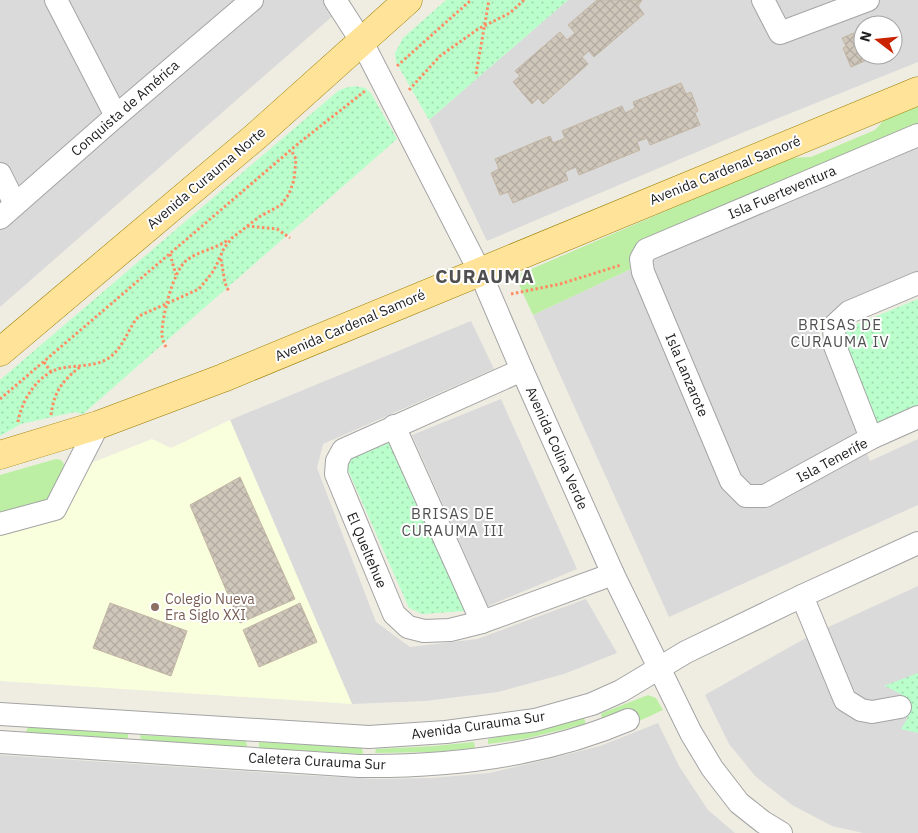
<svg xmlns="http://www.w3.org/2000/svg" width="918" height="833" font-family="'IBM Plex Sans',sans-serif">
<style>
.residential{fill:#dbdada;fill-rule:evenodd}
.education{fill:#f9ffdc}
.grass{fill:#bcefa3}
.park{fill:url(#park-dots)}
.building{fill:url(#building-cross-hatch);stroke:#c2b6a3}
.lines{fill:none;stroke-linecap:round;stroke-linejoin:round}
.minor-casing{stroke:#a4a4a4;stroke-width:24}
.major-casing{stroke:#977e00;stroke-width:29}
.path{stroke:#ff8d64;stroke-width:3;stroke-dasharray:2.5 2.5;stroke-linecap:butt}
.minor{stroke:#fff;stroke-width:22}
.major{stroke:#ffe398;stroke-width:28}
.education-dot{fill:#8d6e63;stroke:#fff;stroke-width:2}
.labels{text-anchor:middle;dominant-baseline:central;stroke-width:4;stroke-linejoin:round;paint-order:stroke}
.street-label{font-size:14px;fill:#1d1d1d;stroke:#fff}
.education-label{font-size:14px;fill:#785e54;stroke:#fff;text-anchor:start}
.neighbourhood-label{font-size:15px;letter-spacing:1px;fill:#505050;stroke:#fff}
.district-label{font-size:19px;font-weight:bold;letter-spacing:1px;fill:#505050;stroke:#fff}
</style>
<defs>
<pattern id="park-dots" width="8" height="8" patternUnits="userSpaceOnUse" patternTransform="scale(1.25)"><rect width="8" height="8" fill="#bafecb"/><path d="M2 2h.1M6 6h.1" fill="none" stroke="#9fd9ae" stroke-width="1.8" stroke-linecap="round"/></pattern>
<pattern id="building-cross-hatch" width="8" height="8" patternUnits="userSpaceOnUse" patternTransform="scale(1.25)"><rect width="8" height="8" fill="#d0c7bb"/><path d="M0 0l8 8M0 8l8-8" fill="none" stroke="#b2aaa0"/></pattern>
</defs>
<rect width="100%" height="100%" fill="#efede2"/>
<g class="residential">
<polygon points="0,0 351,0 0,307"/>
<path d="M568,0H918V62L744,132L487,241L429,120ZM863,25H893V55H863Z"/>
<polygon points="918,147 918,275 815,323 870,461 918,439 918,505 669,617 533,315 631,269"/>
<polygon points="471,321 494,369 323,444 317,468 376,622 410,647 477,639 586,599 617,653 564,674 498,692 425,701 352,704 230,420"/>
<polygon points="501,399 577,569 488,606 412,435"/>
<polygon points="918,586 918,833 863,833 832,826 792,805 756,777 729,744 705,695 811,635"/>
<polygon points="658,723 679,766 708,810 735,833 0,833 0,755 300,775 378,779 431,778 489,773 541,761 600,746"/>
</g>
<polygon class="education" points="230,420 352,704 0,681 0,533 91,463 152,439 171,448"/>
<g class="grass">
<polygon points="918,106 918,124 651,236 635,255 631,269 533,315 515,276 789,158 811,157 875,130 884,120"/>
<polygon points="56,459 61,460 64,464 55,497 0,517 0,475"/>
<polygon points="648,695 656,698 663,710 639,721 603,721 601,715 602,713"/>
<polygon points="584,718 586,724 524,739 488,744 488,739 545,728"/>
<polygon points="28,727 128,733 128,739 26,732"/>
<polygon points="140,735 246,741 247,746 246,747 141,741"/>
<polygon points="259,742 362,748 363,753 362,754 259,748"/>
<polygon points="474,742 475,748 434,752 375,753 376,749 434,746"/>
</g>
<g class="park">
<polygon points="446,0 568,0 429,120 396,62 395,53 403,38"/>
<polygon points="355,86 365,88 371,93 397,139 83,414 75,412 21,424 0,436 0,380 338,91 345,88"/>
<polygon points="918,299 918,406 879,424 872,419 842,341 845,329"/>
<polygon points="391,442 466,611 422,614 409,608 347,468 352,458"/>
<path d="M918,673V733L901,729C918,705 909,696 884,686Z"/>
</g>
<g class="building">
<polygon points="597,0 642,0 638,6 644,14 594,57 589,51 582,57 588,64 543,104 538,98 532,104 513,82 520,76 515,71 560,32 567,40 575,33 568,25"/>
<polygon points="854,33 857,41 861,40 863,45 863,55 868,55 869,59 851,67 843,48 846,46 842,38"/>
<polygon points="681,83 686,94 691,92 698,111 695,113 700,125 650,145 647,138 637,142 640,150 579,175 576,167 565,172 568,180 513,203 508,192 500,195 491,173 499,169 495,159 550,136 553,143 565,138 562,131 622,106 625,113 635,108 633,102"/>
<polygon points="240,477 295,599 240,623 190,505"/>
<polygon points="110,603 187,631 171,676 93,648"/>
<polygon points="300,603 317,642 259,667 243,630"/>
</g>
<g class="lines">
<defs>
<g id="minor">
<polyline points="56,0 116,116"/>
<polyline points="335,0 362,42 480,272 522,370 613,574 691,733 712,768 739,803 763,822 781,833"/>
<polyline points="763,0 780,33 868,0"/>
<polyline points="918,135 646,250 641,259 643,272 731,481 746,496 765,496 871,438 918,417"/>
<polyline points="0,174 15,204"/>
<polyline points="0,218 116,116 252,0"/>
<polyline points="522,370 343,450 337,461 336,474 394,614 408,627 424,631 450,630 482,622 613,574"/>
<polyline points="394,426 482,622"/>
<polyline points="871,438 835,346 834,326 849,312 918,283"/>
<polyline points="0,524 55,509 98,425"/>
<polyline points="802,596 845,700 861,710 872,712 900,707"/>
<polyline points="0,714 369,737 446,732 535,720 592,704 621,691 686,652 802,596 918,543"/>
<path d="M0,742L359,766C449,767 544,756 628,720"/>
</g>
<g id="major">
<polyline points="0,352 255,137 408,0"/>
<polyline points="0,455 98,425 223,378 918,91"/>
</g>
</defs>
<use href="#minor" class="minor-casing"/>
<use href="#major" class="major-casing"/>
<g class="path">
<polyline points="397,66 471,0"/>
<polyline points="476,74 489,0"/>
<polyline points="409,90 440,56 478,29 510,13 524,0"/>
<polyline points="247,226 277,229 290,238"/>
<polyline points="170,254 176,275"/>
<polyline points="221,259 225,283 229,292"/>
<polyline points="511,294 560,284 621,265"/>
<path d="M166,347C164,344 163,340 162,336C161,320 173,270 187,260C199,251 215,249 228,240"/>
<polyline points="44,362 51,372"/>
<polyline points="0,399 299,143 365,91"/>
<path d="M51,415C54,392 62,381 80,367"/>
<path d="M18,422C21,401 39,372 62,368C77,365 94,367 107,359C124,349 127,329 139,316L199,289L212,273L217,264L224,248L232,238L259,217L281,205L289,194L294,180L296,159L291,150"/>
</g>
<use href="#minor" class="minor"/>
<use href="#major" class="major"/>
</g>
<circle class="education-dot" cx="155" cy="607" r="5"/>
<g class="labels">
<g class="street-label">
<text transform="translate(125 108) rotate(-41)">Conquista de América</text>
<text transform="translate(725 170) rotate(-22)">Avenida Cardenal Samoré</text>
<text transform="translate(206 178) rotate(-40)">Avenida Curauma Norte</text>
<text transform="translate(782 192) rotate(-23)">Isla Fuerteventura</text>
<text transform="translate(350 325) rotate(-23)">Avenida Cardenal Samoré</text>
<text transform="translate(687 375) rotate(67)">Isla Lanzarote</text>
<text transform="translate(557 448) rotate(66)">Avenida Colina Verde</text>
<text transform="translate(832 460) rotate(-28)">Isla Tenerife</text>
<text transform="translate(367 550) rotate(67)">El Queltehue</text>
<text transform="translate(478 725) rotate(-8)">Avenida Curauma Sur</text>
<text transform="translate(317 761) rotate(3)">Caletera Curauma Sur</text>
</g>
<g class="education-label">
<text x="165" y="599">Colegio Nueva<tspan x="165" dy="16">Era Siglo XXI</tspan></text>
</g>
<g class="neighbourhood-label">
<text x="840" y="324">BRISAS DE<tspan x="840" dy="17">CURAUMA IV</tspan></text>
<text x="453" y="513">BRISAS DE<tspan x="453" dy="17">CURAUMA III</tspan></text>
</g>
<g class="district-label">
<text x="485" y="276">CURAUMA</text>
</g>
</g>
<g transform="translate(878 40) rotate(286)"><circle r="24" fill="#ffffff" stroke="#a5a5a5"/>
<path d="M0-4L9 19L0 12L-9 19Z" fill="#cb2200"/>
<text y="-8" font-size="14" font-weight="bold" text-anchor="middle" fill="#1d1d1d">N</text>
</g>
</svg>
